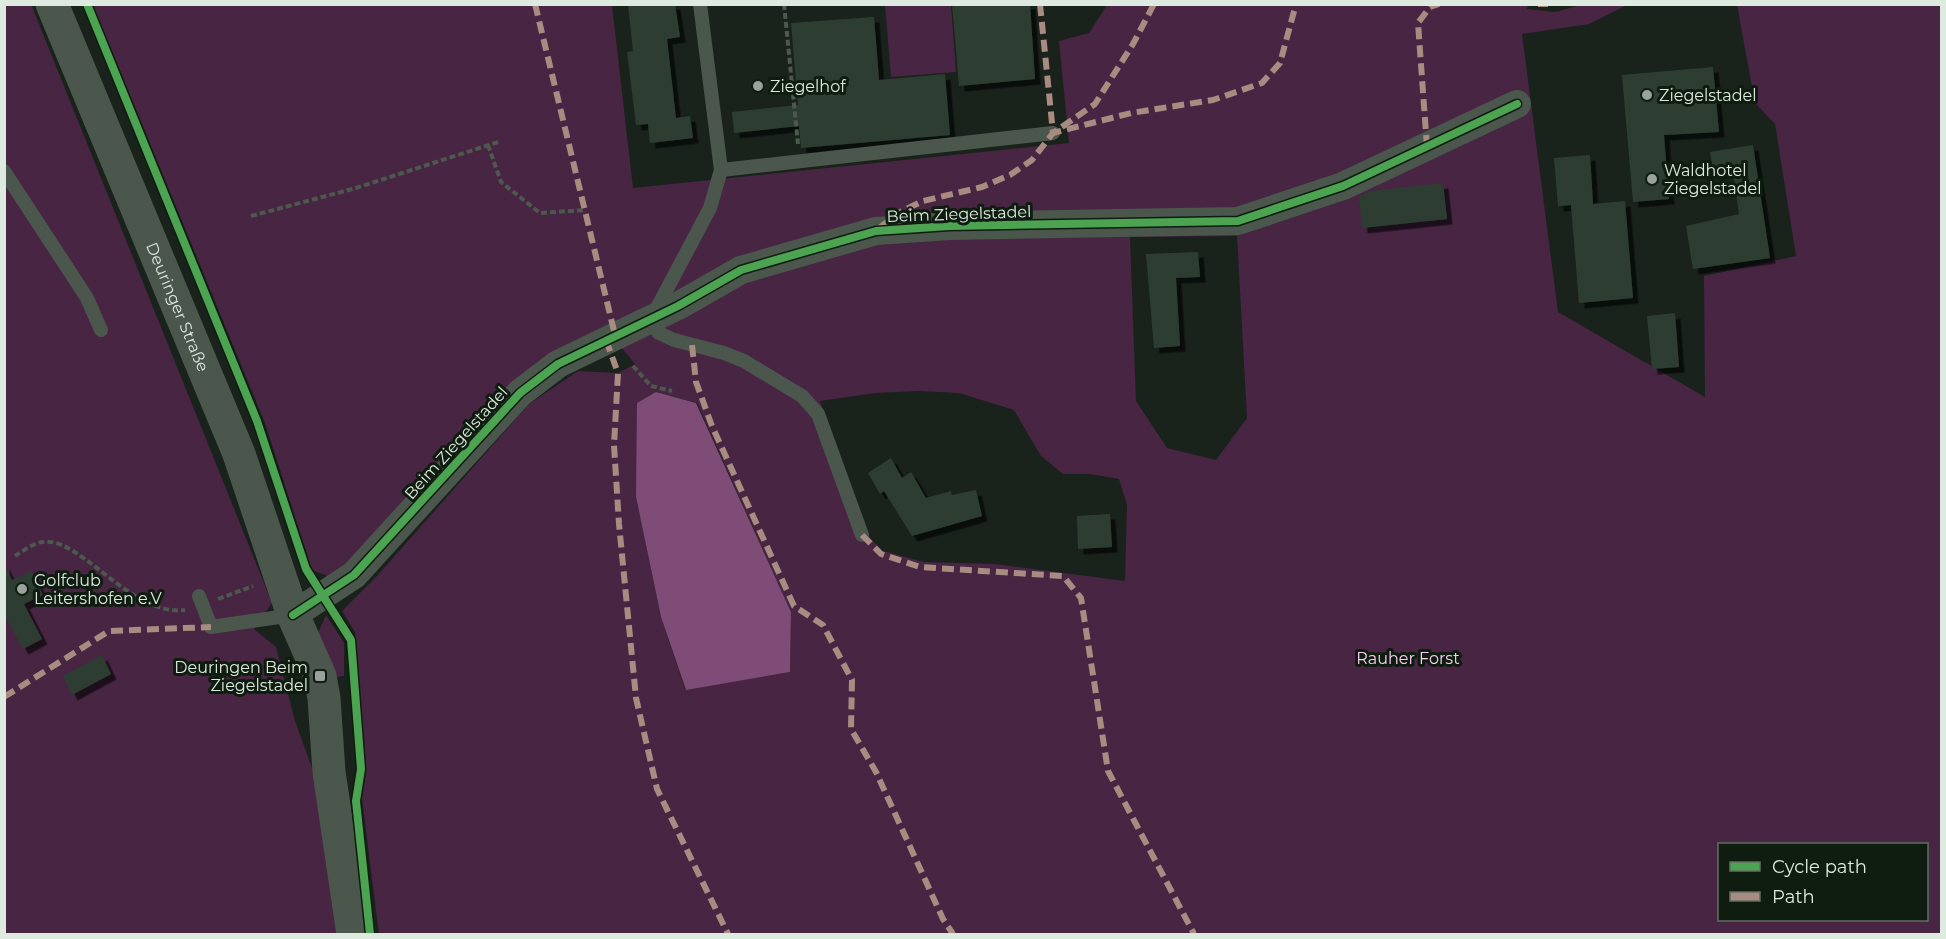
<svg xmlns="http://www.w3.org/2000/svg" width="1946" height="939" font-family="Montserrat,sans-serif">
<style>
.green{fill:#472543;fill-rule:evenodd}
.water{fill:#7e4c76}
.building{fill:#2e3e32;filter:url(#shadow)}
.lines{fill:none;stroke-linecap:round;stroke-linejoin:round}
.path{stroke:#4d584e;stroke-width:4;stroke-dasharray:6 3;stroke-linecap:butt}
.service{stroke:#4b574c;stroke-width:14}
.minor{stroke:#4b574c;stroke-width:28}
.tertiary{stroke:#4b574c;stroke-width:33}
.quiet{stroke:#a88b81;stroke-width:6;stroke-dasharray:12 6;stroke-linecap:butt}
.cycleway-casing{stroke:#0e1d0f;stroke-width:11}
.cycleway{stroke:#4ca352;stroke-width:8}
.poi-dot{fill:#99a39b;stroke:#0e1d0f;stroke-width:2}
.labels{text-anchor:middle;dominant-baseline:central;stroke-width:6;stroke-linejoin:round;paint-order:stroke}
.poi-label{font-size:16px;fill:#dee9df;stroke:#0e1d0f;text-anchor:start}
.street-label{font-size:16px;fill:#dee9df;stroke:#0e1d0f}
.park-label{font-size:16px;fill:#fdcbf4;stroke:#0e1d0f}
</style>
<defs>
<filter id="shadow"><feDropShadow dx="5.5" dy="5.5" stdDeviation="0" flood-color="#0009"/></filter>
</defs>
<rect width="100%" height="100%" fill="#1a221c"/>
<g class="green">
<polygon points="31,4 272,603 254,629 276,647 295,721 315,776 337,934 5,934 4,5"/>
<path d="M1528,4L1527,9L1556,12L1580,5H1627L1589,24L1522,34L1558,312L1705,397L1704,276L1796,256L1775,124L1755,103L1737,5H1941V934H379L362,799L366,770L355,632L342,611L377,576L529,404L578,371L618,373L635,364L617,342L597,334L361,556L328,576L312,570L265,423L93,5H612L633,188L1069,143L1059,41L1089,33L1107,5ZM1237,236L1247,418L1216,460L1167,448L1136,401L1130,237ZM918,391L959,393L1014,410L1041,456L1063,474H1090L1119,479L1127,505L1125,581L995,564L924,562L883,551L870,538L820,401L875,393ZM656,392L697,403L791,612L790,672L685,689L661,617L636,497ZM1720,844H1926V920H1720Z"/>
<polygon points="885,5 951,5 956,72 891,77"/>
<polygon points="326,615 344,643 344,676 331,678 317,635"/>
</g>
<polygon class="water" points="656,392 696,403 791,612 790,672 686,690 661,617 636,497 637,403"/>
<g class="building">
<polygon points="628,4 675,4 680,37 667,39 676,118 690,116 693,138 650,143 648,124 636,125 627,52 633,51"/>
<polygon points="952,4 1030,4 1035,79 959,86"/>
<polygon points="874,17 879,80 945,74 950,135 801,148 799,126 734,133 732,112 798,105 791,23"/>
<polygon points="1713,67 1719,132 1664,135 1669,199 1633,202 1622,75"/>
<polygon points="1753,145 1770,258 1693,269 1686,226 1739,214 1733,171 1714,174 1710,152"/>
<polygon points="1590,155 1593,204 1625,201 1633,298 1579,303 1571,205 1558,206 1554,158"/>
<polygon points="1443,183 1447,219 1362,228 1359,197 1370,191"/>
<polygon points="1198,252 1200,277 1176,278 1180,346 1154,348 1146,254"/>
<polygon points="1675,313 1679,367 1652,369 1647,316"/>
<polygon points="891,458 902,478 911,472 926,498 951,491 952,495 976,490 982,516 912,536 884,491 880,494 868,473"/>
<polygon points="1110,514 1112,547 1078,549 1077,516"/>
<polygon points="4,564 12,580 31,571 43,595 24,604 42,639 23,649 4,614"/>
<polygon points="102,655 111,674 72,695 63,676"/>
</g>
<g class="lines">
<g class="path">
<polyline points="784,4 798,144"/>
<polyline points="488,145 501,182 540,213 585,210"/>
<polyline points="251,216 356,188 498,142"/>
<polyline points="633,366 651,386 672,391"/>
<path d="M15,556C23,551 33,543 43,542C80,536 131,617 185,610"/>
<polyline points="218,599 253,586"/>
</g>
<g class="service">
<polyline points="700,4 721,170 710,208 650,321 659,333 674,340 724,353 744,361 802,396 818,414 862,535"/>
<polyline points="721,170 1053,133"/>
<polyline points="4,171 87,298 101,330"/>
<polyline points="199,596 211,627 293,615"/>
</g>
<polyline class="minor" points="293,615 354,575 520,393 558,364 678,306 741,270 876,231 949,226 1238,221 1343,186 1517,104"/>
<path class="tertiary" id="s1" d="M52,4L239,454L293,615L320,676L324,698L329,772L353,934"/>
<g class="quiet">
<polyline points="535,4 615,335"/>
<polyline points="1040,4 1053,133 1131,113 1213,100 1262,83 1280,63 1296,4"/>
<polyline points="1538,4 1548,4"/>
<polyline points="1427,147 1418,23 1430,7 1439,4"/>
<polyline points="878,229 898,213 923,201 982,187 1010,175 1032,160 1053,133 1095,104 1133,44 1154,4"/>
<polyline points="606,340 618,373 614,445 619,524 636,698 657,789 728,934"/>
<polyline points="692,345 696,382 712,426 794,606 823,625 852,680 851,729 876,772 943,919 953,934"/>
<polyline points="862,535 881,554 920,567 1063,576 1081,598 1108,771 1194,934"/>
<polyline points="4,697 109,631 211,627"/>
</g>
<defs>
<g id="cycleway">
<polyline points="87,4 257,421 306,569 351,640 361,769 356,801 370,934"/>
<polyline points="293,615 354,575 520,393 558,364 678,306 741,270 876,231 949,226 1238,221 1343,186 1517,104"/>
</g>
</defs>
<use href="#cycleway" class="cycleway-casing"/>
<use href="#cycleway" class="cycleway"/>
</g>
<g class="poi-dot">
<circle cx="758" cy="86" r="6"/>
<circle cx="1647" cy="95" r="6"/>
<circle cx="1652" cy="179" r="6"/>
<circle cx="22" cy="589" r="6"/>
<rect x="314" y="670" width="12" height="12" rx="3"/>
</g>
<g class="labels">
<g class="poi-label">
<text x="770" y="86">Ziegelhof</text>
<text x="1659" y="95">Ziegelstadel</text>
<text x="1664" y="170">Waldhotel<tspan x="1664" dy="18">Ziegelstadel</tspan></text>
<text x="34" y="580">Golfclub<tspan x="34" dy="18">Leitershofen e.V</tspan></text>
<text x="308" y="667" text-anchor="end">Deuringen Beim<tspan x="308" dy="18">Ziegelstadel</tspan></text>
</g>
<g class="street-label">
<text transform="translate(959 214) rotate(-2)">Beim Ziegelstadel</text>
<text stroke="none"><textPath href="#s1" startOffset="328">Deuringer Straße</textPath></text>
<text transform="translate(456 443) rotate(-48)">Beim Ziegelstadel</text>
</g>
<g class="park-label">
<text x="1408" y="658">Rauher Forst</text>
</g>
</g>
<rect width="1946" height="939" fill="none" stroke="#dee9df" stroke-width="12"/>
<rect x="1718" y="843" width="210" height="78" fill="#0e1d0f" stroke="#616f62" stroke-width="1.5"/>
<rect x="1730" y="862" width="30" height="9" fill="#4ca352" stroke="#616f62" stroke-width="1.5"/>
<text x="1772" y="873" font-size="18" fill="#dee9df">Cycle path</text>
<rect x="1730" y="892" width="30" height="9" fill="#a88b81" stroke="#616f62" stroke-width="1.5"/>
<text x="1772" y="903" font-size="18" fill="#dee9df">Path</text>
</svg>
